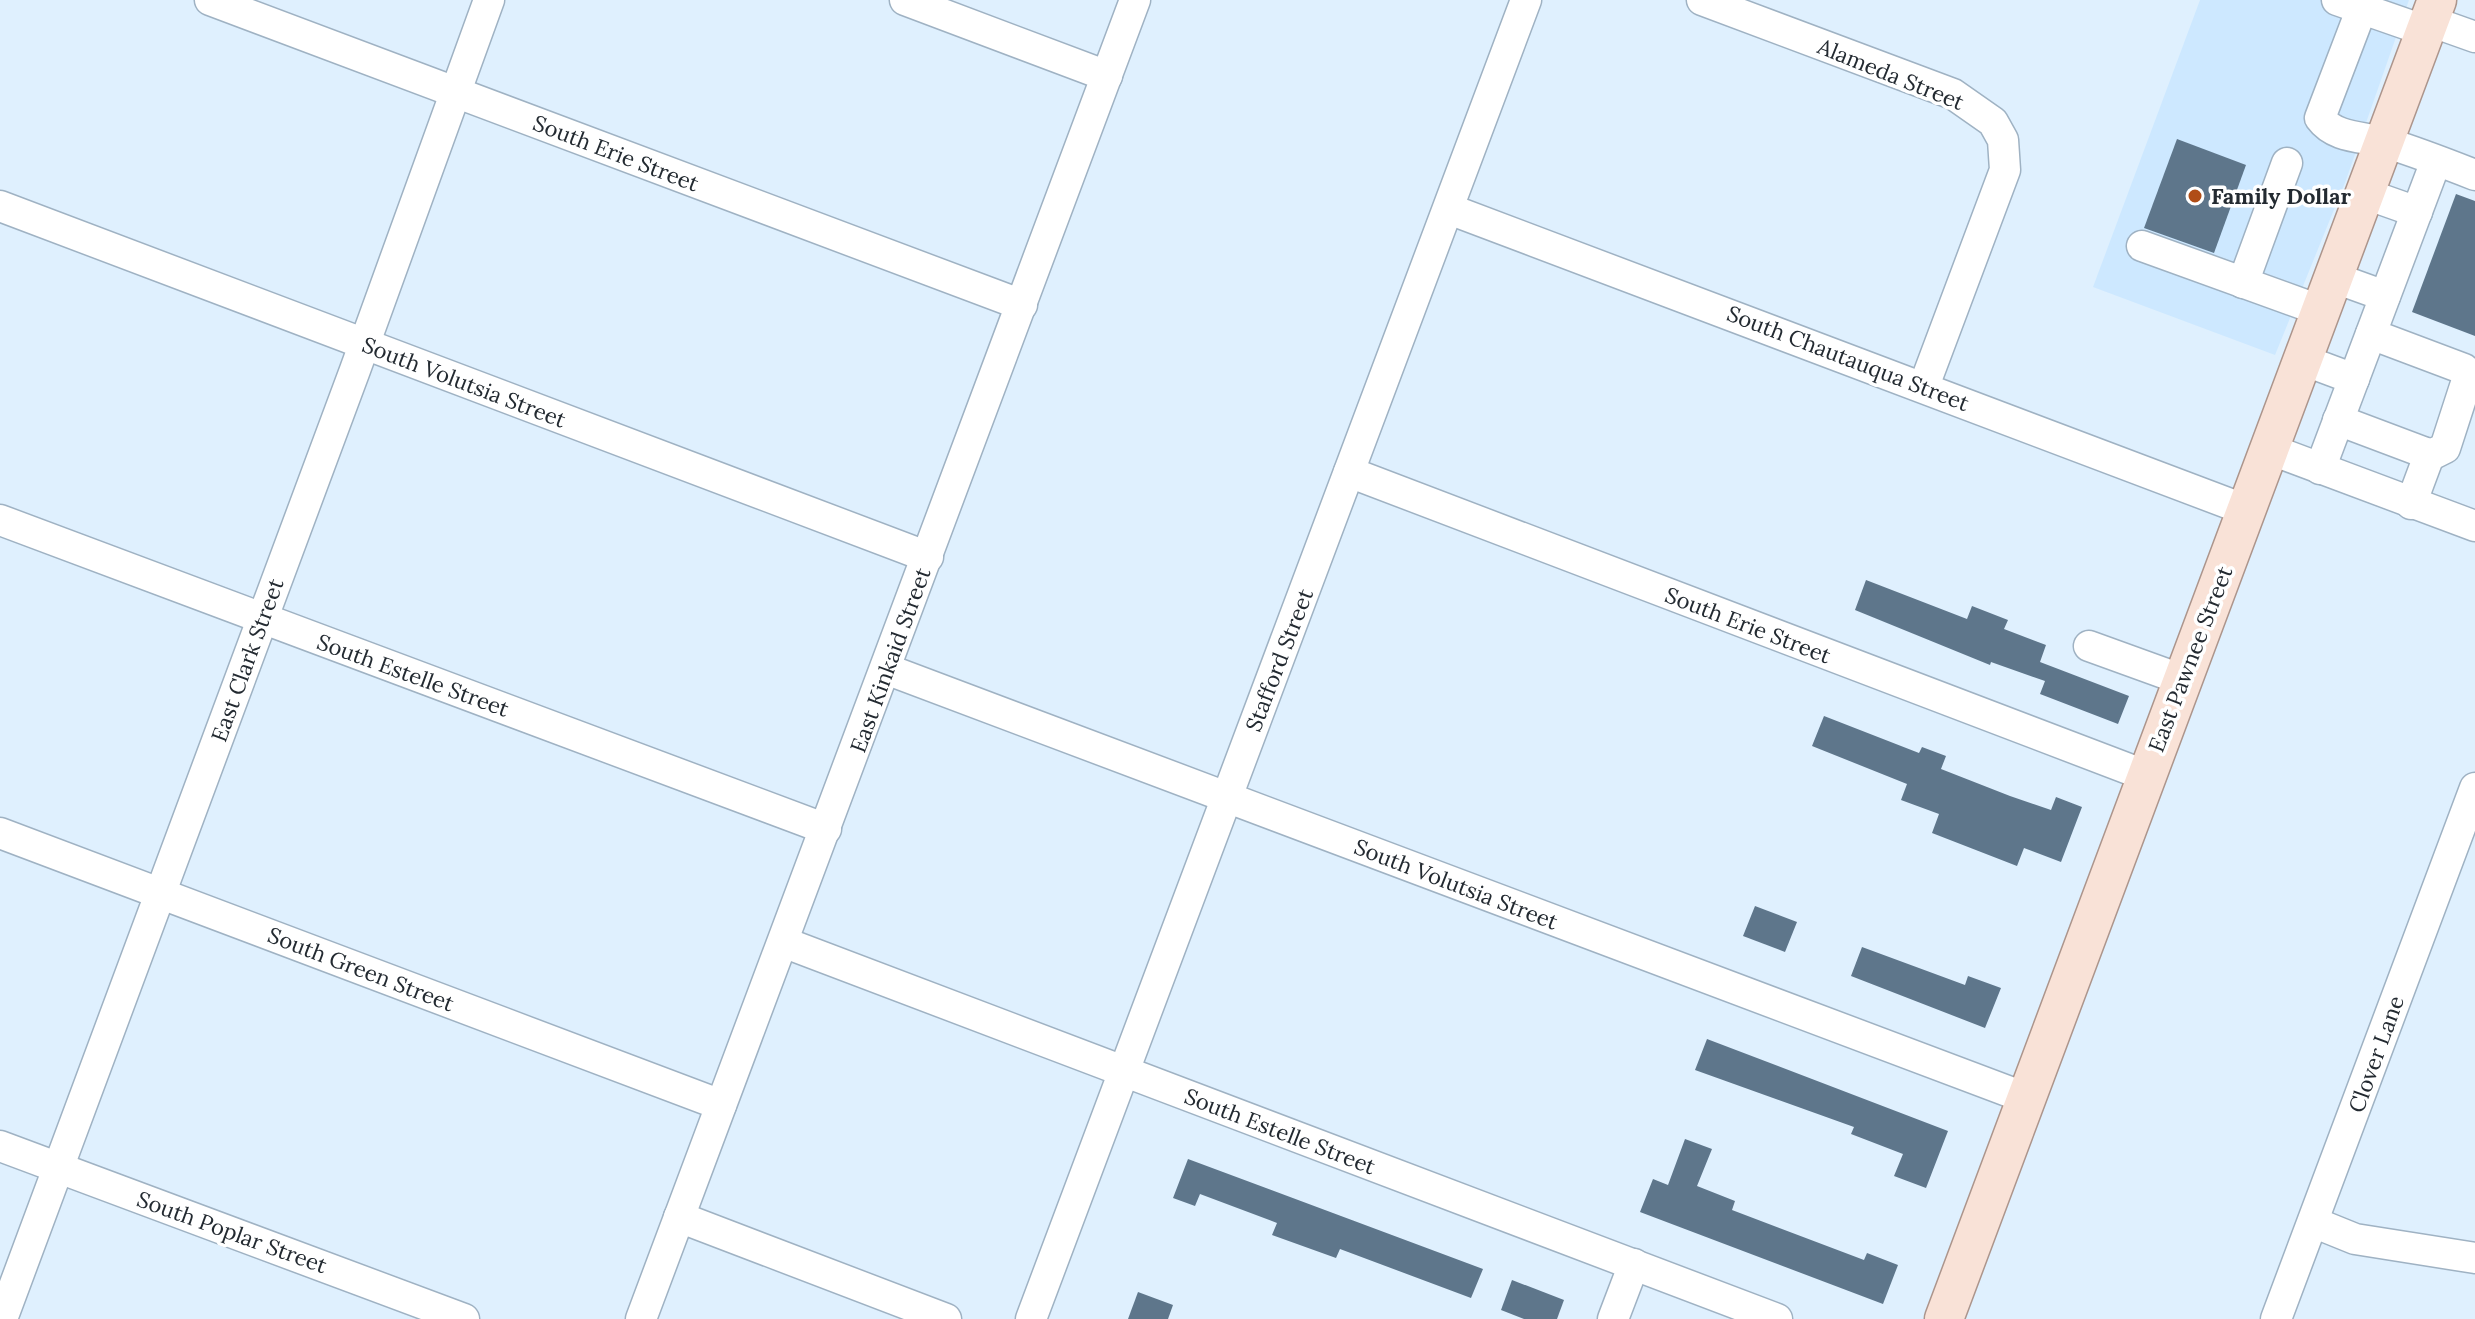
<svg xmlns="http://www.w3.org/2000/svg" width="2475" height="1319" font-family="Lora,serif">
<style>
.built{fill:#cde8ff}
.building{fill:#5e768b}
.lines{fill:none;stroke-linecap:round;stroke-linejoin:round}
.minor-casing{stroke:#9fb2c3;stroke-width:33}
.major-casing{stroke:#ac958c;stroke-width:41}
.minor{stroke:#fff;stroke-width:30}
.major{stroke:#f9e2d7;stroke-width:38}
.poi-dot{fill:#b04d17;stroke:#fff;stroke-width:3}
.labels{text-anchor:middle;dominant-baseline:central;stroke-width:7;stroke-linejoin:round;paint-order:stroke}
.street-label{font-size:22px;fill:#232a31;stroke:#fff}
.poi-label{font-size:22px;font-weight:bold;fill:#232a31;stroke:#fff;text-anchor:start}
</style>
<rect width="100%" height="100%" fill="#dff0fe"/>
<polygon class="built" points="2200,0 2409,0 2346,180 2275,355 2093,287"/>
<g class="building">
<polygon points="2177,139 2246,165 2214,253 2144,228"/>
<polygon points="2456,194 2475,201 2475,336 2412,312"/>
<polygon points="1866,580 1967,619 1972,606 2008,620 2004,629 2046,645 2040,662 2129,696 2118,724 2040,694 2045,681 1991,662 1990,665 1855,610"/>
<polygon points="1824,716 1919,753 1922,747 1946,756 1941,769 2010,796 2051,810 2056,797 2082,807 2061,862 2024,848 2017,866 1932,833 1939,814 1901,800 1907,784 1812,746"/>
<polygon points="1755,906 1797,922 1785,952 1743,936"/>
<polygon points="1862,947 1965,985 1968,976 2001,988 1985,1028 1851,976"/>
<polygon points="1707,1039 1948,1131 1926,1188 1894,1176 1903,1154 1851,1134 1854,1127 1695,1070"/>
<polygon points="1685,1139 1712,1149 1697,1186 1735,1201 1732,1210 1864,1260 1867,1253 1898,1265 1883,1304 1640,1212 1653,1179 1668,1185"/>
<polygon points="1188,1159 1483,1269 1471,1298 1340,1249 1336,1258 1272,1235 1277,1223 1200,1194 1195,1206 1173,1198"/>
<polygon points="1512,1280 1564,1300 1557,1319 1524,1319 1501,1310"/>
<polygon points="1138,1292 1173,1305 1168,1319 1128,1319"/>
</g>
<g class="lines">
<defs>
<g id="minor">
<polyline points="210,0 1022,305"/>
<polyline points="905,0 1107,76"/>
<polyline points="1702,0 1953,94 1993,122 2003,140 2005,170 1924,386"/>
<polyline points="2337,0 2426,31"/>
<path d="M2365,0L2320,118C2336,140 2367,136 2390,144C2419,153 2447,164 2475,175"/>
<polyline points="2430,21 2475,37"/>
<polyline points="2366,194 2417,212"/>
<polyline points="0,206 928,557"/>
<polyline points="1449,209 2246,510"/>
<polyline points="2142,246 2322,311"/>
<polyline points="2335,278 2385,296"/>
<polyline points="2243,283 2287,163"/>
<polyline points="2303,360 2354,379"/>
<polyline points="2338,420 2431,455 2445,448 2469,374 2464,369 2371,334"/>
<polyline points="2269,449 2475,526"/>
<polyline points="2320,469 2436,161"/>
<polyline points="1349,472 2147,776"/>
<polyline points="2411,504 2427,461 2426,453"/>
<polyline points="0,520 826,829"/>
<polyline points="2089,646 2183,680"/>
<polyline points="886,669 2026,1098"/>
<polyline points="0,833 721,1105"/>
<polyline points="783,942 1777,1319"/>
<polyline points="0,1146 464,1319"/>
<polyline points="679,1217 946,1319"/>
<polyline points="2313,1222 2355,1239 2475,1258"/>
<polyline points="2,1319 355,370 489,0"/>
<polyline points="641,1319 1135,0"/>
<polyline points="1031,1319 1526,0"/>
<polyline points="1613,1319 1634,1264"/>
<polyline points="2276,1319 2475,788"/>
</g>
<polyline id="major" points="1944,1319 2437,0"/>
</defs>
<use href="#minor" class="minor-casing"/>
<use href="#major" class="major-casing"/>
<use href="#minor" class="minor"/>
<use href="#major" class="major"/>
</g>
<circle class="poi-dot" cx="2195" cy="196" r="8"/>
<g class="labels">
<g class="street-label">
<text transform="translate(1891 74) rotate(22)">Alameda Street</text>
<text transform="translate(616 153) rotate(21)">South Erie Street</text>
<text transform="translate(1848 358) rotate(21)">South Chautauqua Street</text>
<text transform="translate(464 382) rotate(21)">South Volutsia Street</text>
<text transform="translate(1748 625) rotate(21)">South Erie Street</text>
<text transform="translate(2190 659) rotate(-69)">East Pawnee Street</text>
<text transform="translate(247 660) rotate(-70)">East Clark Street</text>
<text transform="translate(890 660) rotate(-70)">East Kinkaid Street</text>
<text transform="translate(1279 660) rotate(-69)">Stafford Street</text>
<text transform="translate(413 675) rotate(20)">South Estelle Street</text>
<text transform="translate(1456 884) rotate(21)">South Volutsia Street</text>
<text transform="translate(361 969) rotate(21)">South Green Street</text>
<text transform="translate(2376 1054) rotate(-70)">Clover Lane</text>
<text transform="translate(1280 1131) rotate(21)">South Estelle Street</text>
<text transform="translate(232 1232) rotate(20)">South Poplar Street</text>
</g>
<g class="poi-label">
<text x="2211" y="196">Family Dollar</text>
</g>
</g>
</svg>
